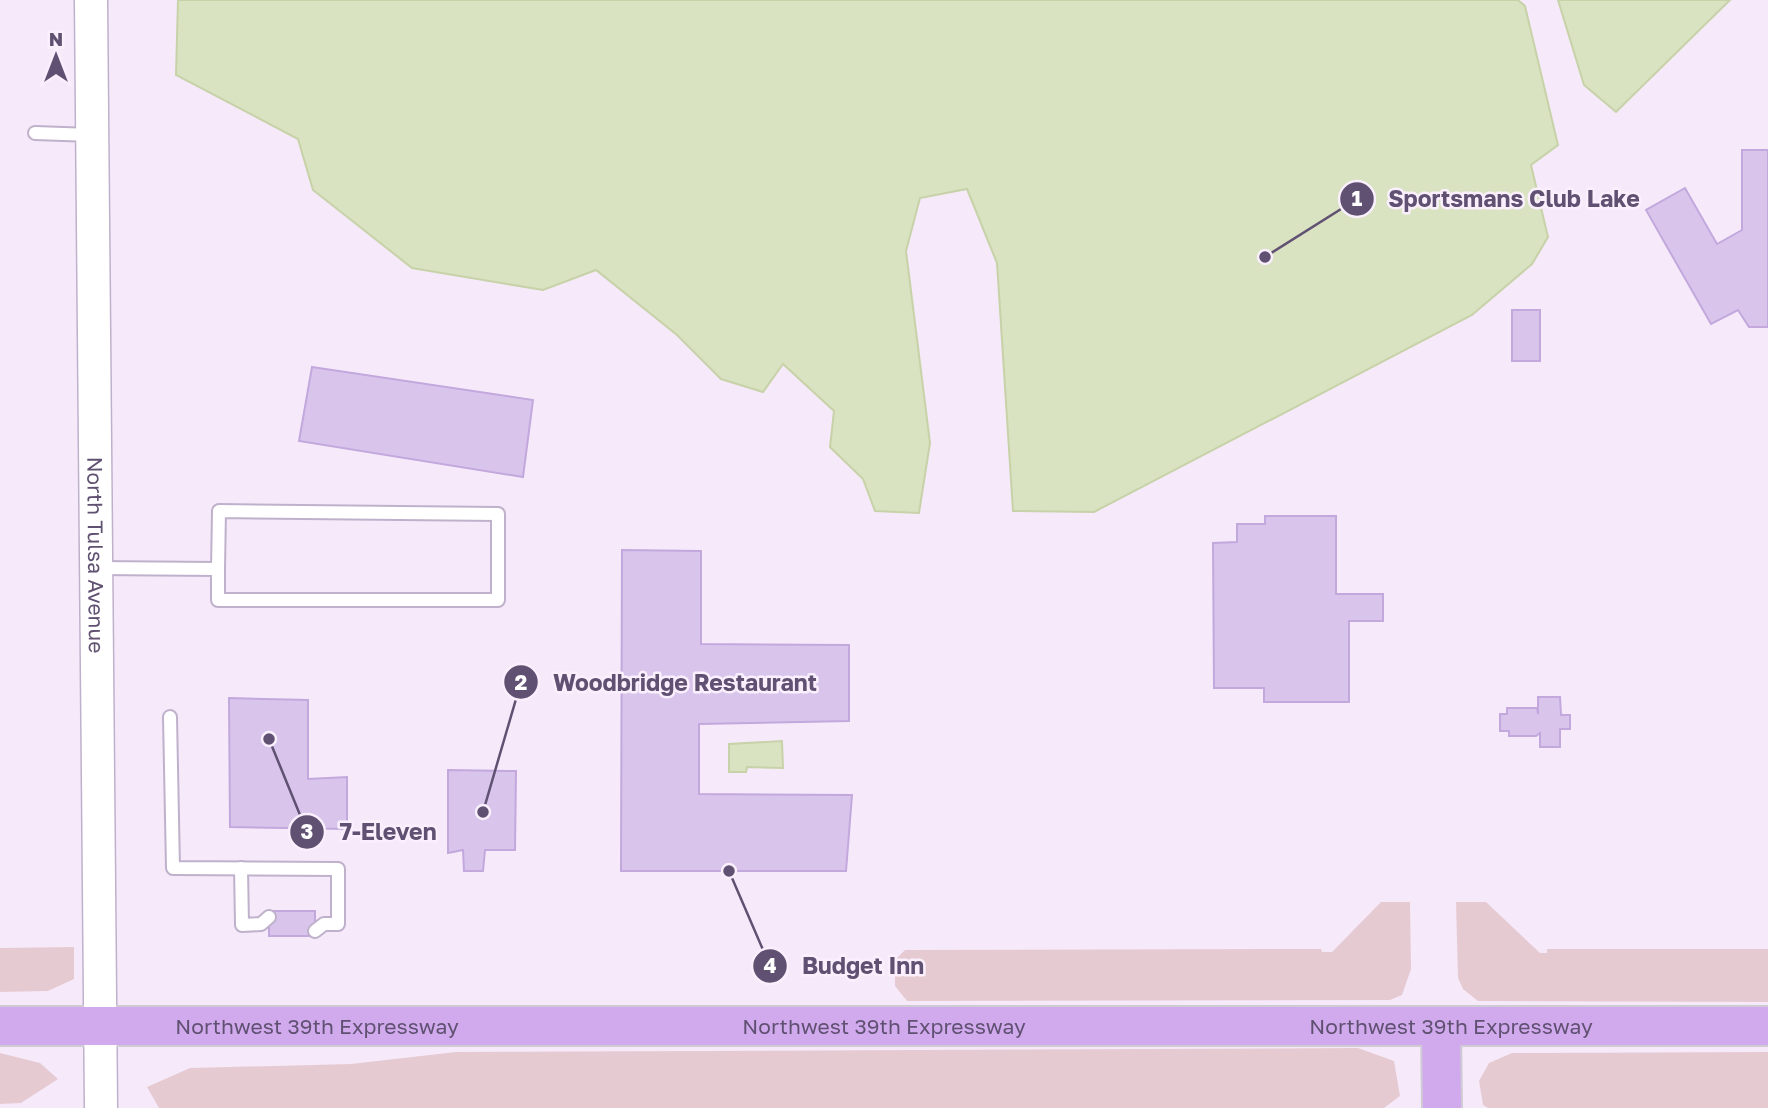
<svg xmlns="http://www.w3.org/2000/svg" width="1768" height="1108" font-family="'Golos Text',sans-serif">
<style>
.green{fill:#e6cad2}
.water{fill:#d9e2c1;stroke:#c7d2a8;stroke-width:2}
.building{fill:#d9c5ec;stroke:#c2a8dd;stroke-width:2}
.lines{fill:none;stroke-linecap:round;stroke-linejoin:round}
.service-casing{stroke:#bfb1cb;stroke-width:16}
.tertiary-casing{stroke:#bfb1cb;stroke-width:35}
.trunk-casing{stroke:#cfcbd5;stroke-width:42}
.service{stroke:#fff;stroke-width:12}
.tertiary{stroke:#fff;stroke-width:32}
.trunk{stroke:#d1aaee;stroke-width:38}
.labels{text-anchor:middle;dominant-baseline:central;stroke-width:5;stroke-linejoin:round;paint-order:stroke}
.street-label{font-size:21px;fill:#605172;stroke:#faf0fd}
.leader{fill:none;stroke:#605172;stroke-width:2.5}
.callout-dot{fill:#605172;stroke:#faf0fd;stroke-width:2.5}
.mark-label{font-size:21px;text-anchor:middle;font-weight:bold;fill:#fff}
.callout-label{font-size:23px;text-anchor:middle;font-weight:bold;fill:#605172;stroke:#faf0fd;stroke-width:5;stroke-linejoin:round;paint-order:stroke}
</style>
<rect width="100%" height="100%" fill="#f6eafa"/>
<g class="green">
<polygon points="1381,902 1410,902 1411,969 1402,995 1390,1000 907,1001 895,986 895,960 905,950 1321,949 1322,952 1332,952"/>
<polygon points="1456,902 1486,902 1540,953 1547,953 1547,949 1768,949 1768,1002 1478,1001 1463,989 1458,978"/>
<polygon points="74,947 74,979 48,991 0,992 0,948"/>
<polygon points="1358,1048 1394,1061 1400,1096 1384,1108 159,1108 147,1087 190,1068 351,1064 456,1052"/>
<polygon points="1768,1052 1768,1108 1488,1108 1483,1105 1479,1081 1489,1063 1512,1053"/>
<polygon points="0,1053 40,1063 58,1079 21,1103 0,1104"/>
</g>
<g class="water">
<polygon points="178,0 1518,0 1525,6 1558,145 1531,165 1548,237 1532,264 1472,315 1094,512 1013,511 997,263 967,189 920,198 906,251 930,443 919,513 875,511 863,479 830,447 834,411 783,364 763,392 721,379 677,335 596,270 543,290 412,268 313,190 298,139 176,75"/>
<polygon points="1558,0 1730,0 1616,112 1584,85"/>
<polygon points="782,741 783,768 747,767 746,772 729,772 729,744"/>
</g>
<g class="building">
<polygon points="1742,150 1768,150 1768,327 1749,327 1738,310 1711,324 1646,210 1685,188 1717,244 1742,230"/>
<rect x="1512" y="310" width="28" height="51"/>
<polygon points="312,367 533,400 523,477 299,441"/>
<polygon points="1265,516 1336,516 1336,594 1383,594 1383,621 1349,621 1349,702 1264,702 1264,688 1214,688 1213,543 1237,542 1237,524 1265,524"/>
<polygon points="622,550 701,551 701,644 849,645 849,721 699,724 699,794 852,795 846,871 621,871"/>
<polygon points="1538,697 1560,697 1561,715 1570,715 1570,729 1560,729 1560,747 1540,747 1540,733 1536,736 1509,736 1509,731 1500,731 1500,714 1507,714 1507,708 1537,708 1538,714"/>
<polygon points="229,698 308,700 308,779 347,777 347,829 230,827"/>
<polygon points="448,770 516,771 515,850 485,850 483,871 464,871 463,850 448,853"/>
<rect x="269" y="911" width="46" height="25"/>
</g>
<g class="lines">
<defs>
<g id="service">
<polyline points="35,133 92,135"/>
<polyline points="96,568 218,569 219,511 498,514 498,600 218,600 218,569"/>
<polyline points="170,717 173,868 338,869 338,924 324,924 315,931"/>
<polyline points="241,868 242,925 261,924 269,917"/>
</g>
<g id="tertiary">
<path id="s1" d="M91,0L101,1108"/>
</g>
<g id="trunk">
<path id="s2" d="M0,1026H1768"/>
<polyline points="1441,1027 1442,1108"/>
</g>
</defs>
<use href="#service" class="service-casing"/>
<use href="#tertiary" class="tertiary-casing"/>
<use href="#trunk" class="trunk-casing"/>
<use href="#service" class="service"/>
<use href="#tertiary" class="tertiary"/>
<use href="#trunk" class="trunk"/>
</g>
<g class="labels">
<g class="street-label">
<text stroke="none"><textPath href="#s1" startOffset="555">North Tulsa Avenue</textPath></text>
<text stroke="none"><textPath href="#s2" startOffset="317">Northwest 39th Expressway</textPath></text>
<text stroke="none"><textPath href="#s2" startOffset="884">Northwest 39th Expressway</textPath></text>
<text stroke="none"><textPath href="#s2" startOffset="1451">Northwest 39th Expressway</textPath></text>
</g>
</g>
<path class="leader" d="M1265 257L1357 199M483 812L521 682M269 739L307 832M729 871L770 966"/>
<g class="callout-dot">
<circle cx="1265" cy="257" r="7"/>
<circle cx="483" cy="812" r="7"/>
<circle cx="269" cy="739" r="7"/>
<circle cx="729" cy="871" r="7"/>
<circle cx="1357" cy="199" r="18"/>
<circle cx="521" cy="682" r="18"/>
<circle cx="307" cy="832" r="18"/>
<circle cx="770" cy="966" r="18"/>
</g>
<g class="mark-label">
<text x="1357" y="206">1</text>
<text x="521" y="690">2</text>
<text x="307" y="839">3</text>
<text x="770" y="973">4</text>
</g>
<g class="callout-label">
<text x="1514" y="207">Sportsmans Club Lake</text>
<text x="685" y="691">Woodbridge Restaurant</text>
<text x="388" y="840">7-Eleven</text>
<text x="863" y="974">Budget Inn</text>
</g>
<g transform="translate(56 56)" stroke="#faf0fd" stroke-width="5" paint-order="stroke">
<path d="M0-5L12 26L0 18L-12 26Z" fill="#605172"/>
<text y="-10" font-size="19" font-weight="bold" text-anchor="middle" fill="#605172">N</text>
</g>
</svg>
